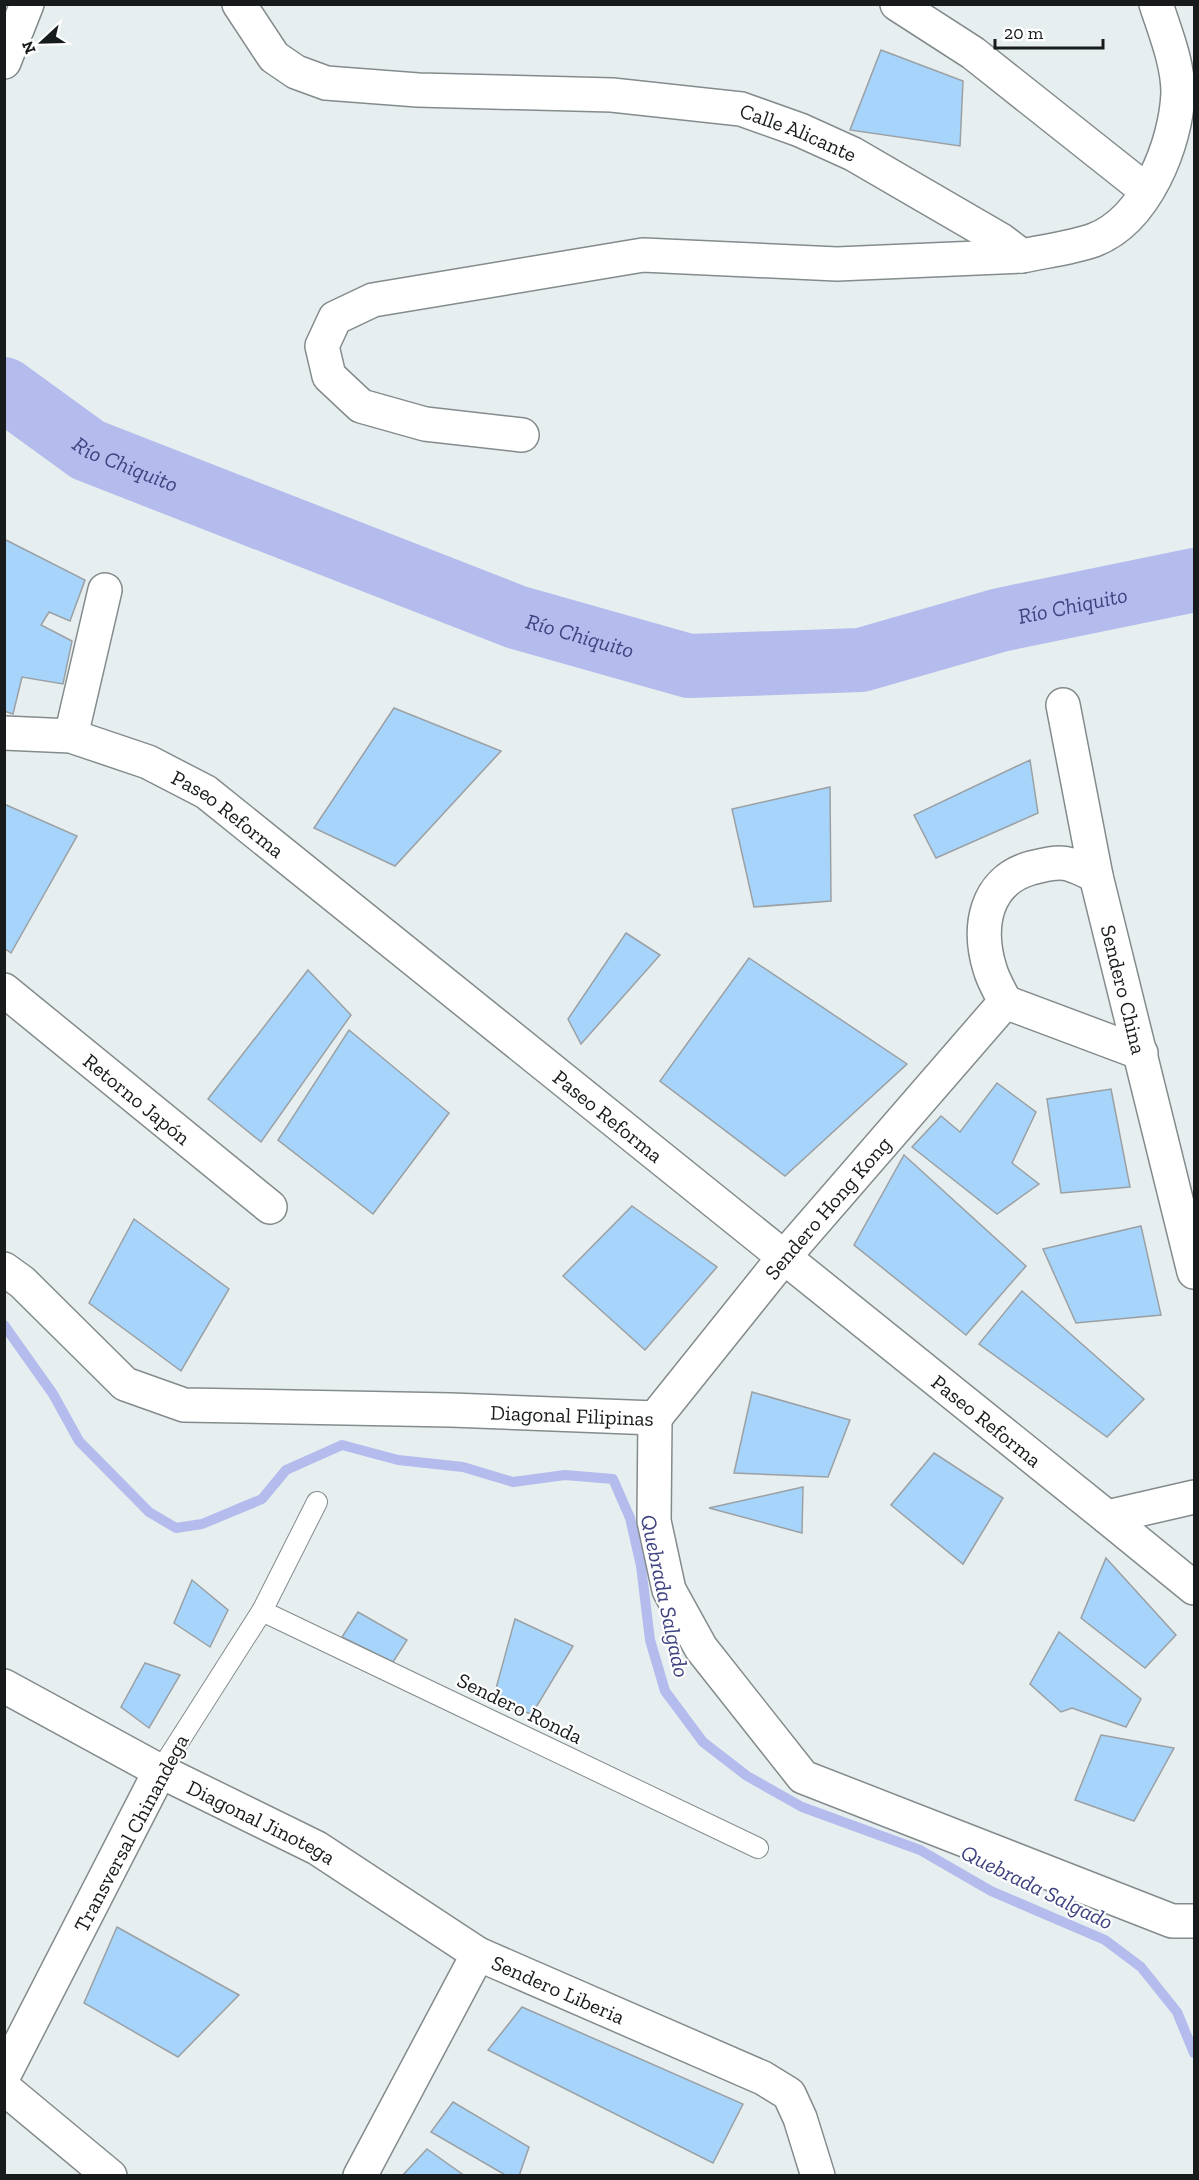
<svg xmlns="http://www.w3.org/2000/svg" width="1199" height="2180" font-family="'Zilla Slab',serif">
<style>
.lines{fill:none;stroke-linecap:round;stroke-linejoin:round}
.stream{stroke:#b4bbed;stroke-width:10}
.river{stroke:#b4bbed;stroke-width:64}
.building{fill:#a7d4fa;stroke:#9ba0a4;stroke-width:1.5}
.service-casing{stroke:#848b8c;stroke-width:22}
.minor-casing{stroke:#848b8c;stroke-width:36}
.tertiary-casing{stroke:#848b8c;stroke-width:36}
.service{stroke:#fff;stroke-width:20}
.minor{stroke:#fff;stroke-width:33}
.tertiary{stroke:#fff;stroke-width:33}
.labels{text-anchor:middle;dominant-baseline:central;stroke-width:4.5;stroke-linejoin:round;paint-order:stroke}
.street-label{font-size:21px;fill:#181b1c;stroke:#fff}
.water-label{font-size:22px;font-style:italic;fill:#3f4380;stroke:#fff}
</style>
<rect width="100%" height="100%" fill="#e6eeef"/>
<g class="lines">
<polyline class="stream" points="4,1325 53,1394 79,1441 149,1512 176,1528 202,1524 262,1499 286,1470 342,1445 398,1460 463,1467 513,1482 565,1475 613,1479 630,1518 641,1566 650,1640 665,1691 703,1742 747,1776 802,1807 920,1850 991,1891 1105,1940 1141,1967 1177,2012 1194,2053"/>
<path class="river" id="s1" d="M4,389L88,450L516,617L689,666L861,660L1000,620L1194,580"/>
</g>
<g class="building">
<polygon points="881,50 963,81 960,146 850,130"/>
<polygon points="4,539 85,580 70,621 49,612 41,625 72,641 63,684 22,677 13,714 4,711"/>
<polygon points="394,708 501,751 395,866 314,828"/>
<polygon points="1030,760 1038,813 936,858 914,815"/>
<polygon points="830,787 831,901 754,907 732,809"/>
<polygon points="4,804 77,836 11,953 4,948"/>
<polygon points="626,933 660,955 581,1044 568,1019"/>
<polygon points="749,958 907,1064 785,1176 660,1081"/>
<polygon points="308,970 351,1015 261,1142 208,1099"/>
<polygon points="349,1030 449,1113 373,1214 278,1140"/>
<polygon points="997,1083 1036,1112 1012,1163 1039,1184 997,1214 912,1147 941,1116 960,1132"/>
<polygon points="1111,1089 1130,1187 1061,1193 1047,1099"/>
<polygon points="904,1155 1026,1266 966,1335 854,1245"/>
<polygon points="632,1206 717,1267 645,1350 563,1276"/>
<polygon points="134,1219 229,1289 181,1371 89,1303"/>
<polygon points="1141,1226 1161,1315 1076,1323 1043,1249"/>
<polygon points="1022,1291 1144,1399 1107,1437 979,1344"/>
<polygon points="752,1392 850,1420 828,1477 734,1473"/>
<polygon points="934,1453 1003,1498 963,1564 891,1505"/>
<polygon points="803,1487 802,1533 709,1508"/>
<polygon points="1106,1558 1176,1635 1145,1668 1081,1618"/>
<polygon points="192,1580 228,1610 210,1647 174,1623"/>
<polygon points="358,1612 407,1640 393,1662 342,1637"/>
<polygon points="515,1619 573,1646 532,1714 492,1703"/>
<polygon points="1059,1632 1141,1699 1126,1727 1072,1708 1061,1712 1030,1684"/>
<polygon points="145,1663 180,1675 149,1728 121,1707"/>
<polygon points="1101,1735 1174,1748 1134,1821 1075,1800"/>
<polygon points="117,1927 239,1995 178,2057 84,2003"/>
<polygon points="522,2007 743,2104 713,2163 488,2050"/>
<polygon points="453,2102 529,2147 519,2176 507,2176 431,2132"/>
<polygon points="427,2149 465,2176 402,2176"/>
</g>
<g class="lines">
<defs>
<g id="service">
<polyline points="262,1611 758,1848"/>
<polyline points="160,1771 262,1611 317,1502"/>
</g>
<g id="minor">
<path id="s2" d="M239,4L274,57L296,72L326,83L418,90L612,95L741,109L800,130L853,154L1001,240L1022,256C1045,251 1072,248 1094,240C1146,220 1176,144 1178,93C1178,63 1165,32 1156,4"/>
<polyline points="897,4 973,53 1147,191"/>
<polyline points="4,62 27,4"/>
<polyline points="522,435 425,424 361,406 329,376 322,346 335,318 373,300 643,255 837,264 1022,256"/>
<path id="s3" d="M1063,705L1096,876L1194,1272"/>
<path id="s4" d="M4,733L71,736L148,762L206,792L1107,1517L1194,1497"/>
<polyline points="71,736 105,590"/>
<path id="s5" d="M4,990L270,1207"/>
<polyline points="1005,1002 1141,1053"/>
<path id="s6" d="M4,1269L22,1282L125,1384L184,1405L451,1410L655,1418"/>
<polyline points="655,1418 654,1521 669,1590 701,1648 803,1777 1172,1921 1194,1921"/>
<path id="s7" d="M655,1418L784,1257L1005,1002C1000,991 993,980 990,969C977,927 985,881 1031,868C1063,860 1067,861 1096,876"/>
<polyline points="1107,1517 1194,1588"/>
<path id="s8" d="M4,1686L160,1771L317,1848L478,1954L763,2078L789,2094L800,2118L818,2176"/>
<polyline points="4,2075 160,1771"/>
<polyline points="360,2176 478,1954"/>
</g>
<polyline id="tertiary" points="4,2088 110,2176"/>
</defs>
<use href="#service" class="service-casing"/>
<use href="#minor" class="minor-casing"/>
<use href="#tertiary" class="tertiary-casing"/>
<use href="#service" class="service"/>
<use href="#minor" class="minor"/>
<use href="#tertiary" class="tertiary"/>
</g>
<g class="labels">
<g class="street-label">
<text stroke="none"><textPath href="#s2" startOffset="600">Calle Alicante</textPath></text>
<text stroke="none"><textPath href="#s4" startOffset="244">Paseo Reforma</textPath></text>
<text stroke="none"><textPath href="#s3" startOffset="291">Sendero China</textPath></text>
<text stroke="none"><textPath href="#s5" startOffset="172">Retorno Japón</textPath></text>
<text stroke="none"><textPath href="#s4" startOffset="730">Paseo Reforma</textPath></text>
<text stroke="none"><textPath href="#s7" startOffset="272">Sendero Hong Kong</textPath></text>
<text stroke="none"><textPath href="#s6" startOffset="618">Diagonal Filipinas</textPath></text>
<text stroke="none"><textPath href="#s4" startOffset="1216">Paseo Reforma</textPath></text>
<text transform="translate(520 1708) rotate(26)">Sendero Ronda</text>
<text stroke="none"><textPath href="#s8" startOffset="291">Diagonal Jinotega</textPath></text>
<text transform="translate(131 1833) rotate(-62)">Transversal Chinandega</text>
<text stroke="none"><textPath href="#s8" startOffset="633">Sendero Liberia</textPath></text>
</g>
<g class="water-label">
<text stroke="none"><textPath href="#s1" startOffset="144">Río Chiquito</textPath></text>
<text stroke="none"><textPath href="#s1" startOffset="1134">Río Chiquito</textPath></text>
<text stroke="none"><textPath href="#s1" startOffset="630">Río Chiquito</textPath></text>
<text transform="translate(665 1596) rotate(78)">Quebrada Salgado</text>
<text transform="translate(1037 1887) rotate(26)">Quebrada Salgado</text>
</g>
</g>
<rect width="1199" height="2180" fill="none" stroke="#181b1c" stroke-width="12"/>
<g transform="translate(42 42) rotate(248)" stroke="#ffffff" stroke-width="4.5" paint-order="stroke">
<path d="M0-4.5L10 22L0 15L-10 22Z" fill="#181b1c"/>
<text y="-9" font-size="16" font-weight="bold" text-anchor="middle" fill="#181b1c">N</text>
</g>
<path d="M995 39v9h108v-9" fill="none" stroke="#181b1c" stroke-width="3"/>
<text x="1004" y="39" font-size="18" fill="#181b1c" stroke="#ffffff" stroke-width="4.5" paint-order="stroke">20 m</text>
</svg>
